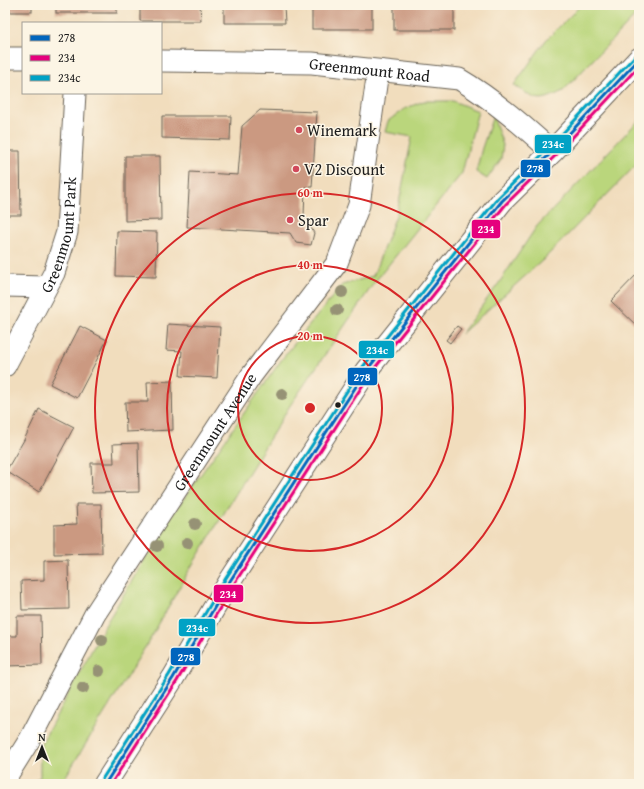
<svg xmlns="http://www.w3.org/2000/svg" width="644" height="789" font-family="'Gentium Book Plus',serif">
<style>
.green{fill:#bad67c;stroke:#6b794c}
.building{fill:#cb9981}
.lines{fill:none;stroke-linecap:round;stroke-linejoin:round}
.street-casing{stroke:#676054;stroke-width:23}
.highway-casing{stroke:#676054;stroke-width:24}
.street{stroke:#fff;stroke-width:21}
.highway{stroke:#fff;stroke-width:22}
.bus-1-casing{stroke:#fcf5e5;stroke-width:6}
.bus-2-casing{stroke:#fcf5e5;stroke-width:6}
.bus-3-casing{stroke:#fcf5e5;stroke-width:6}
.bus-1{stroke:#0065bd;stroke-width:3}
.bus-2{stroke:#e5007d;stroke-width:3}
.bus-3{stroke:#01a2c5;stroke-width:3}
.tree{fill:#969274}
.ring{fill:none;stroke:#d62828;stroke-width:2}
.poi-dot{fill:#d1495b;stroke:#fcf5e5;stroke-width:1.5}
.bus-dot{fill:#1c1c1c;stroke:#fcf5e5;stroke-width:1.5}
.labels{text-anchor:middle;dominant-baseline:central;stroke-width:3;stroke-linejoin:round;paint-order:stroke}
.street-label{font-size:16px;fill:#1c1c1c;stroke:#fcf5e5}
.poi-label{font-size:16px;fill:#1c1c1c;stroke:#fcf5e5;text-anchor:start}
.centre{fill:#d62828;stroke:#fcf5e5;stroke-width:2}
.ring-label{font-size:12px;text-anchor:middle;font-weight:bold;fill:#d62828;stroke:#fcf5e5;stroke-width:3;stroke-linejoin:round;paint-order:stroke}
.line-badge{stroke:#fcf5e5;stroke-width:1.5}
.badge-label{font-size:11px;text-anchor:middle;font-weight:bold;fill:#fff}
</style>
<rect width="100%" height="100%" fill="#fcf5e5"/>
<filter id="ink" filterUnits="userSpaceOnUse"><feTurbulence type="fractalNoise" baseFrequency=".025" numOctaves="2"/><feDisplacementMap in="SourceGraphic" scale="8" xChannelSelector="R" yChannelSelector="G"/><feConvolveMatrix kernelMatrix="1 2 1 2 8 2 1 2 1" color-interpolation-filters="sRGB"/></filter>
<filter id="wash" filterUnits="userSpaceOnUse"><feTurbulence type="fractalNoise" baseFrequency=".012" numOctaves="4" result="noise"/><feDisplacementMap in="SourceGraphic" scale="16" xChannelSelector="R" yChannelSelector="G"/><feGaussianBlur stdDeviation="0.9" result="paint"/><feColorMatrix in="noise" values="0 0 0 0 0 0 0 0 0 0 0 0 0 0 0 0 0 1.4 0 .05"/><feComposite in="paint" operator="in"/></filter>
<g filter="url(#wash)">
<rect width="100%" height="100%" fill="#f1ddbd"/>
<g class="green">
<path d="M581,5H639V12L563,91C537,104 537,100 514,85L546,40Z"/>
<polygon points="424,101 453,101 478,111 462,173 374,283 289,407 188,572 152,636 61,784 30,784 40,777 40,746 107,622 166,524 282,359 342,285 373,276 397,213 412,137 385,132 388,121 404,109"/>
<polygon points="493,116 503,145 501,159 487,179 476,172 482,148"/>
<polygon points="639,120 639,162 544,259 461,334 499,283 537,226"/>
</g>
<g id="blocks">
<g class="building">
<rect x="5" y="5" width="27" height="7"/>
<rect x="56" y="5" width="61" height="8"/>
<polygon points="140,5 200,5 201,21 140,21"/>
<polygon points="224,5 284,5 285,23 224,23"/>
<rect x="312" y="5" width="60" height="24"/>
<rect x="394" y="5" width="60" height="25"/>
<polygon points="260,110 317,112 312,187 305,187 304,216 314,233 311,245 296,243 290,233 187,227 190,172 238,175 242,126"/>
<polygon points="162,116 231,116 230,140 162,138"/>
<polygon points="5,151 20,151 21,215 5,215"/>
<polygon points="125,156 160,156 161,220 125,221"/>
<polygon points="117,231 157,232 156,277 116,276"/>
<polygon points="639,272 639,328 611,301"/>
<polygon points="168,324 220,327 217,378 180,376 182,351 166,350"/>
<polygon points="80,326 107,340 77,398 50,384"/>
<polygon points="457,326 461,329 450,343 446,340"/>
<polygon points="172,381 173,430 126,432 125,402 148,402 147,382"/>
<polygon points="39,409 74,427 39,492 6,471 24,440"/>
<polygon points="138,443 139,492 92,493 91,463 114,463 113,444"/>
<polygon points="76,504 101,504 102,553 54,554 54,525 77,524"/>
<polygon points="68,560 69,609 22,610 21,581 44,580 44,561"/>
<polygon points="17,616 41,616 42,665 5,666 5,636 17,636"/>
<polygon points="5,673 6,673 7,721 5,721"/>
</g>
</g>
</g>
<g filter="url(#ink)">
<use href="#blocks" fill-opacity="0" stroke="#676054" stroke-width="1"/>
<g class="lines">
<defs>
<g id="street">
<polyline points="5,58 23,58"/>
<path id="s1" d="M161,61L312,63L459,79C493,99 523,125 552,152"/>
<polyline points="5,286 46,287"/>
<path id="s2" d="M5,366L54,273L67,232L75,93"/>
<path id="s3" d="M5,779L30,739L95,614L251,376L337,263L359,205L378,71"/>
</g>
<polyline id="highway" points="105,784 173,678 230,581 366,371 502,201 552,152 639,59"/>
</defs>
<use href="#street" class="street-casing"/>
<use href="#highway" class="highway-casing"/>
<use href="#street" class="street"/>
<use href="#highway" class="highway"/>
<defs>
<polyline id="bus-1" points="105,784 173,678 230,581 366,371 502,201 552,152 639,59"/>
<polyline id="bus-2" points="111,784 177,681 234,584 370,374 506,204 556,155 639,66"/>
<polyline id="bus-3" points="101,781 169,675 226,578 362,368 498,198 548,149 635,56"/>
</defs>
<use href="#bus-1" class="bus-1-casing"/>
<use href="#bus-2" class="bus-2-casing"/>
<use href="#bus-3" class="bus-3-casing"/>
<use href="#bus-1" class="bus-1"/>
<use href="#bus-2" class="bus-2"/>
<use href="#bus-3" class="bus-3"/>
</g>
<g class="tree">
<circle cx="342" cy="292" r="6"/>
<circle cx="337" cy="310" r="6"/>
<circle cx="282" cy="394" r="6"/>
<circle cx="195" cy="524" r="6"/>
<circle cx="187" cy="543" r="6"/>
<circle cx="157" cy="546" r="6"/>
<circle cx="102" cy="640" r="6"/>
<circle cx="99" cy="671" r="6"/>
<circle cx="83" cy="688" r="6"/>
</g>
</g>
<g class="ring">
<circle cx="310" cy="408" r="72"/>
<circle cx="310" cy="408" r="143"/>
<circle cx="310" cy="408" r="215"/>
</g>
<g class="poi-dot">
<circle cx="299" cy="130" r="4"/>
<circle cx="296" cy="169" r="4"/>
<circle cx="290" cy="220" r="4"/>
</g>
<circle class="bus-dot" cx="338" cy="405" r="3.5"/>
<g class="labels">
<g class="street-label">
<text stroke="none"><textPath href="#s1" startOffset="209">Greenmount Road</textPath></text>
<text stroke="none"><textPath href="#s2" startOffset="144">Greenmount Park</textPath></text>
<text stroke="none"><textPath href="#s3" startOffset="406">Greenmount Avenue</textPath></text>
</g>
<g class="poi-label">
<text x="307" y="130">Winemark</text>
<text x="304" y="169">V2 Discount</text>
<text x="298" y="220">Spar</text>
</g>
</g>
<circle cx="310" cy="408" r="6" class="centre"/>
<g class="ring-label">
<text x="310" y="197">60 m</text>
<text x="310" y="269">40 m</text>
<text x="310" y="340">20 m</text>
</g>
<g class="line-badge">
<rect x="534" y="134" width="38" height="20" rx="4" fill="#01a2c5"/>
<rect x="520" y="159" width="31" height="19" rx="4" fill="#0065bd"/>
<rect x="471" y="219" width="30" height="20" rx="4" fill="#e5007d"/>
<rect x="358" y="340" width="37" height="19" rx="4" fill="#01a2c5"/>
<rect x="347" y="367" width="31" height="19" rx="4" fill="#0065bd"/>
<rect x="213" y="584" width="31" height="19" rx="4" fill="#e5007d"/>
<rect x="178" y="618" width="38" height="19" rx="4" fill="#01a2c5"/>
<rect x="170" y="647" width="31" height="19" rx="4" fill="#0065bd"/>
</g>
<g class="badge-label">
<text x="553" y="148">234c</text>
<text x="535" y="172">278</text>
<text x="486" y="233">234</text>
<text x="377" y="354">234c</text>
<text x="362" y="381">278</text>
<text x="228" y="598">234</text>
<text x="197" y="632">234c</text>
<text x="186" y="661">278</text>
</g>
<rect width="644" height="789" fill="none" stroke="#fcf5e5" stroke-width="20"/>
<rect x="22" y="22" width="140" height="72" fill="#fcf5e5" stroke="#a29e95"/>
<rect x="30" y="35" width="20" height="6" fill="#0065bd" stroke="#a29e95"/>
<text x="58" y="42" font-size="12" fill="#1c1c1c">278</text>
<rect x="30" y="55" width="20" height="6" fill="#e5007d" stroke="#a29e95"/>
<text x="58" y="62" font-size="12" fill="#1c1c1c">234</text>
<rect x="30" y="75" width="20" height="6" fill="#01a2c5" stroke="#a29e95"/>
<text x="58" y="82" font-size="12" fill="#1c1c1c">234c</text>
<g transform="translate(42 747)" stroke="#fcf5e5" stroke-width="3" paint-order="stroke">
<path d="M0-3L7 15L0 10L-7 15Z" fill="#1c1c1c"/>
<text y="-6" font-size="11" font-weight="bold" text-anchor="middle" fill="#1c1c1c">N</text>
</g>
</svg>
